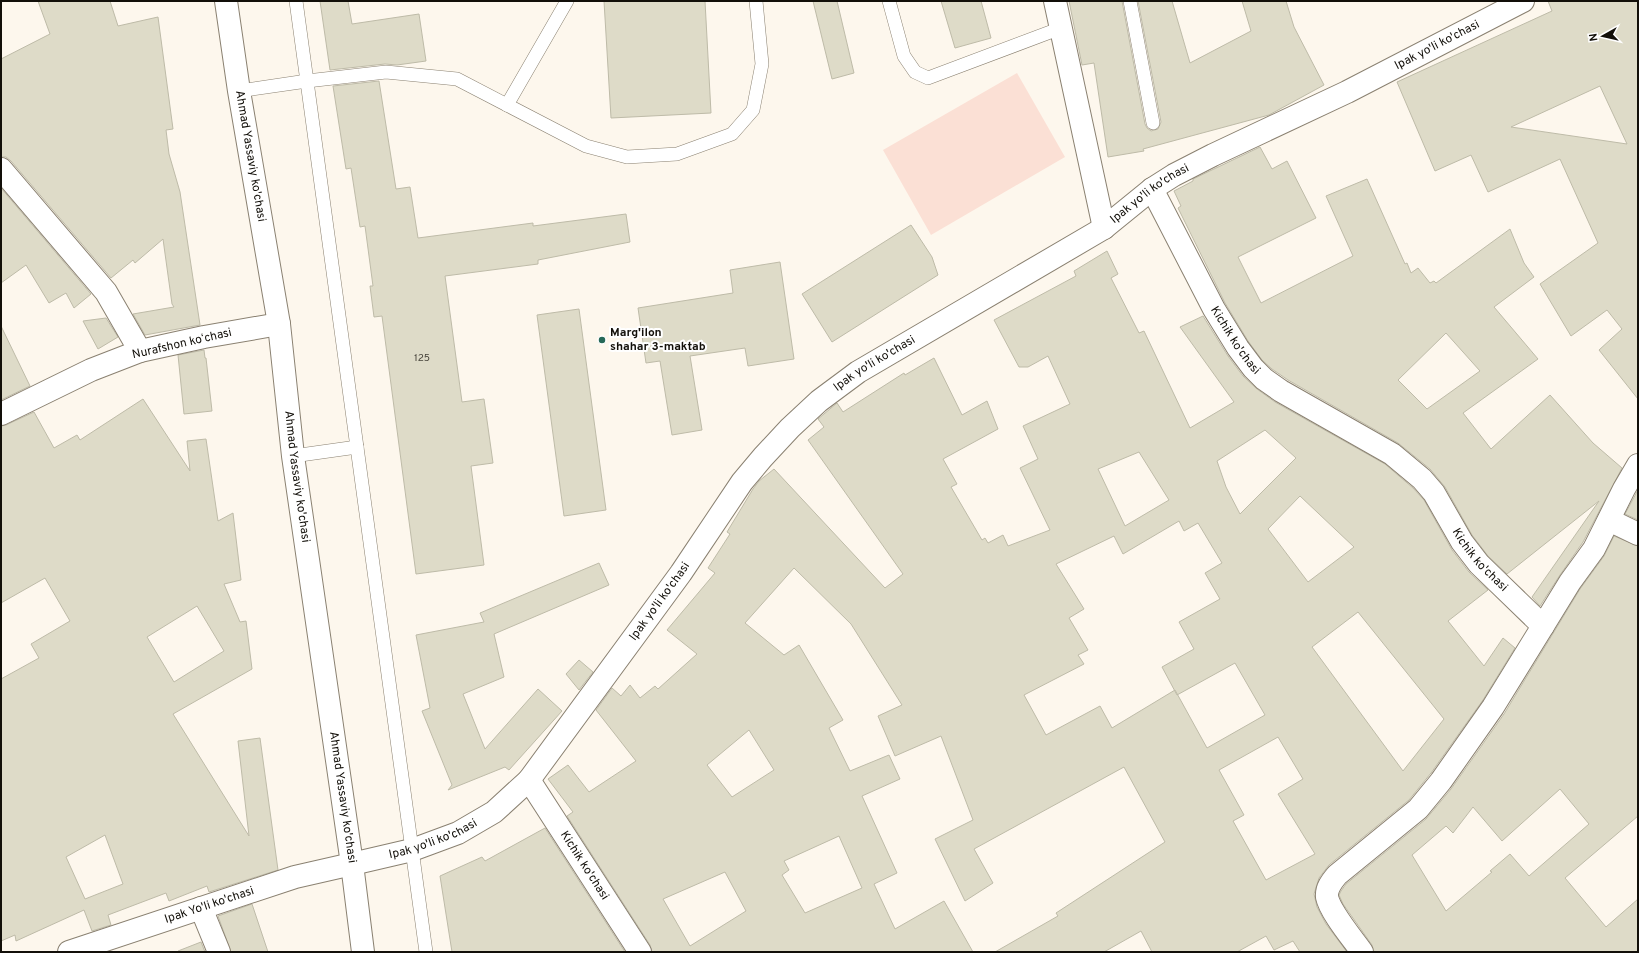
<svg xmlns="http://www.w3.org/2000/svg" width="1639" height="953" font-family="Overpass,sans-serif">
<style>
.green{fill:#fbe0d5}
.building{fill:#dedbc8;stroke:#bebba8;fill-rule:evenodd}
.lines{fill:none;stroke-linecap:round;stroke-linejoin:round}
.lane-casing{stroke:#8a8171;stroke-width:14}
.street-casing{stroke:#8a8171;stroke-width:24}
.secondary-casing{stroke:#8a8171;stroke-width:24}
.lane{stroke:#fff;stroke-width:13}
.street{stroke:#fff;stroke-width:22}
.secondary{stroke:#fff;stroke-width:22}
.poi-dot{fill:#256858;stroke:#fff;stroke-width:1.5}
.labels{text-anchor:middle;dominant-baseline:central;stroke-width:4;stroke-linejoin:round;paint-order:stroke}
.number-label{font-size:10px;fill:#454239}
.street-label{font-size:12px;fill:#120f09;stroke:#fff}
.poi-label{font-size:12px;font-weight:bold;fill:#120f09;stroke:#fff;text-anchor:start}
</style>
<rect width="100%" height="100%" fill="#fdf7ed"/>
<polygon class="green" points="1017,73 1065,157 931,235 883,150"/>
<g class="building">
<polygon points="38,1 110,1 118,26 158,17 173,129 166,130 169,154 180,192 200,325 145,335 133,314 174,307 172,304 163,239 135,263 133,260 111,278 11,161 6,157 1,157 1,59 50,34"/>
<polygon points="320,1 348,1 352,24 419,14 426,61 397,65 385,64 330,70"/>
<polygon points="604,1 705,1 711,113 611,118"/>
<polygon points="813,1 837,1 854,73 832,79"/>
<polygon points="941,1 981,1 991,38 955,48"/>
<polygon points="1069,1 1122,1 1145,124 1147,128 1151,131 1158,129 1161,122 1138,1 1172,1 1190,63 1251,31 1242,1 1286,1 1294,27 1324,85 1269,115 1143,149 1144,151 1108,157 1094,63 1082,65"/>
<path d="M1548,1H1638V399L1599,350L1622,329L1607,310L1571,336L1540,284L1598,243L1560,159L1488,192L1471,155L1435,171L1397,82L1552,11ZM1600,86L1627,144L1511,127Z"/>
<polygon points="379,81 396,189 410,187 418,238 533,223 533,226 626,214 630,242 538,260 538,264 445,276 462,402 484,399 493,463 471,466 484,565 416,574 382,316 374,317 370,286 373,286 365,226 360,227 351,168 346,169 333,86"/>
<path d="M1260,147L1272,169L1287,161L1316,218L1238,257L1261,303L1353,256L1326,196L1367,179L1405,264L1407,263L1411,273L1418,268L1430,283L1434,281L1436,283L1510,229L1524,263L1534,277L1494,307L1538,359L1463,413L1491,449L1550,395L1593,443L1622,468L1583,542L1560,575L1540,606L1532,597L1599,501L1507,574L1488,556L1472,535L1445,487L1430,469L1398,443L1288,380L1272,369L1262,360L1248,341L1225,303L1178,208L1181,206L1174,191L1193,181V179ZM1446,333L1480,371L1427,409L1398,380Z"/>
<polygon points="1,188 91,294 74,308 66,293 49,303 26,265 1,283"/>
<polygon points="911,225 932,257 938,275 832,342 802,294"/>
<path d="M1107,251L1118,274L1111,278L1139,333L1144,331L1190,428L1234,402L1180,327L1203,316L1228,356L1243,376L1257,389L1275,402L1385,464L1413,488L1424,500L1452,550L1469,572L1488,590L1448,621L1484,666L1503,638L1515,648L1483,700L1431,773L1409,800L1329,865L1319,878L1314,894L1317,907L1326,924L1347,952H1300L1293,941L1274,950L1266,936L1237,952H1152L1141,931L1104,952H995L1058,916L1056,913L1165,842L1124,767L974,849L993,883L965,901L935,839L973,820L941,736L895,756L878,716L902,705L851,624L794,568L745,623L784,655L799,645L843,720L829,728L850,771L889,755L900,779L862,796L897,873L874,884L895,929L944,901L973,952H652L650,945L567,816L573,812L548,779L568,765L589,792L636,761L596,710L612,688L621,696L630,685L640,698L655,686L658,689L697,654L667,630L715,573L708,568L730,534L727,532L753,489L759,481L774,469L885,588L903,574L808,440L824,427L818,419L837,403L843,412L904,373L905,375L934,358L962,415L987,401L998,429L943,459L957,484L951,487L982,540L985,538L988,543L1003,535L1008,546L1050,530L1020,468L1038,459L1023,426L1070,404L1048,356L1028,367H1019L994,320L1076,276L1074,271ZM1265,430L1296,458L1240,514L1226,487L1217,461ZM1139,452L1169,500L1125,526L1098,469ZM1300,496L1354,547L1308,582L1268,529ZM1179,521L1184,531L1198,523L1222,563L1205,573L1220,599L1179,622L1194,649L1162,667L1177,695L1235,663L1265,715L1207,748L1175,690L1112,728L1100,706L1046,735L1024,695L1084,664L1078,655L1088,650L1069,618L1084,609L1056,564L1114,536L1123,554ZM1358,612L1444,719L1403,771L1312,647ZM749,730L774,770L732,797L707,765ZM1278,737L1303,779L1278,794L1315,854L1266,880L1233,821L1244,815L1219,770ZM839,836L862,888L805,913L782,875L789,870L784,861ZM725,872L746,911L690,946L663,899Z"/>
<polygon points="780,262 794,359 748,366 745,348 690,356 702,430 672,435 660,361 646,363 638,308 733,293 730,270"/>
<polygon points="579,309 606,510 564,516 537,315"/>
<polygon points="106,318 118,337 98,349 83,321"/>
<polygon points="1,326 30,386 1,400"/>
<polygon points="204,350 205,358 206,358 212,411 184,414 178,355"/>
<path d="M143,399L190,471L187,441L206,439L218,521L233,513L241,580L224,584L240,622L246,621L252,669L173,714L249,836L238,741L260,738L278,870L209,892L207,886L169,901L166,893L108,915L111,925L92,931L84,910L16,941L15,935L1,941V679L39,658L31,644L70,621L45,578L1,603V426L6,425L34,412L54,448L77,435L80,440ZM197,606L224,651L174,682L147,637ZM105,835L123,884L85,899L66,857Z"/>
<polygon points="1638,490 1638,520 1625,514"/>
<path d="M1614,536L1638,546V816L1565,878L1606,927L1638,899V952H1374L1372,945L1343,904L1339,895L1341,891L1346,884L1426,819L1451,789L1504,714L1580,589L1604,556ZM1560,789L1589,824L1529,876L1510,854L1490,871L1492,872L1446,911L1412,855L1446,826L1453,833L1473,807L1502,841Z"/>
<polygon points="599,563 609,585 494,634 504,677 463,694 485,749 538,689 562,711 509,770 505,767 448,790 452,785 422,711 430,708 416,635 484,622 480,613"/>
<polygon points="579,660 593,672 579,690 566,674"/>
<polygon points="545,828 625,952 452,952 440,876 482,857 485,861"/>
<polygon points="252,904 268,952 231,952 218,916"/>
<polygon points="201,942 205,952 178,952 178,951"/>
</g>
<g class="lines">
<defs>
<g id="lane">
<polyline points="296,1 426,952"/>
<polyline points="889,1 904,56 915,72 928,78 1061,28"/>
<polyline points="1130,1 1153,123"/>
<polyline points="239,91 307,81 386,72 457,79 586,146 627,157 677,154 732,134 753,110 762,64 756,1"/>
<polyline points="507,105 567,1"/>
<polyline points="293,456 357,447"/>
</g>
<g id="street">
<polyline points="1055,1 1104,228"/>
<polyline points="1,169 106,292 140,351"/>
<path id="s1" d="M1152,189L1214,309L1238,348L1253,368L1264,379L1281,391L1392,454L1422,479L1434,493L1462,542L1479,564L1543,626L1493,707L1441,781L1418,809L1337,875C1332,881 1326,888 1327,897C1330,912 1353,939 1362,952"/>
<polyline points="1,414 91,370 140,351 204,337 279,324"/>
<polyline points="1609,520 1638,534"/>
<polyline points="1543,626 1570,582 1594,549 1624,489 1638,465"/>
<path id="s2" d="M529,780L640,952"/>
<polyline points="201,908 219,952"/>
<path id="s3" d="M69,952L295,877L352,864"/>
</g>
<g id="secondary">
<path id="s4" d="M226,1L239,91L279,324L293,456L352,864L363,952"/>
<path id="s5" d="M352,864L412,850L458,833L494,812L529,780L681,573L742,482L763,457L790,428L819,401L858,372L1104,228L1152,189L1174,175L1213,155L1347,92L1523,1"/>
</g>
</defs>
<use href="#lane" class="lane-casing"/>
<use href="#street" class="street-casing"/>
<use href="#secondary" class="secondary-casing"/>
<use href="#lane" class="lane"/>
<use href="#street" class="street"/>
<use href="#secondary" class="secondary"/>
</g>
<circle class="poi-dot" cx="602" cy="340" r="4"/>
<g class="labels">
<g class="number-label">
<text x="422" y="358">125</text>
</g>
<g class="street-label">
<text stroke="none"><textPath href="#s5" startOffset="1393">Ipak yo'li ko'chasi</textPath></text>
<text stroke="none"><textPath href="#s4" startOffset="157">Ahmad Yassaviy ko'chasi</textPath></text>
<text stroke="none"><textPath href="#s5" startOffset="1069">Ipak yo'li ko'chasi</textPath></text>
<text stroke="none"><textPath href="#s1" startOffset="173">Kichik ko'chasi</textPath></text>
<text transform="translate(182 344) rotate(-13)">Nurafshon koʻchasi</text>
<text stroke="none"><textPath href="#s5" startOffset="745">Ipak yo'li ko'chasi</textPath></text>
<text stroke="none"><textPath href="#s4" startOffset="481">Ahmad Yassaviy ko'chasi</textPath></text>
<text stroke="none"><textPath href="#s1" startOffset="509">Kichik ko'chasi</textPath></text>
<text stroke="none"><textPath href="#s5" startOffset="421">Ipak yo'li ko'chasi</textPath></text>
<text stroke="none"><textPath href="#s4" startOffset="805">Ahmad Yassaviy ko'chasi</textPath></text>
<text stroke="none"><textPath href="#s5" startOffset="85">Ipak yo'li ko'chasi</textPath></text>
<text stroke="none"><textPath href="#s2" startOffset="102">Kichik ko'chasi</textPath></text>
<text stroke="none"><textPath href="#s3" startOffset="148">Ipak Yo'li ko'chasi</textPath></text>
</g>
<g class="poi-label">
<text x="610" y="333">Marg'ilon<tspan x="610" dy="14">shahar 3-maktab</tspan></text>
</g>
</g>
<rect width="1639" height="953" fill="none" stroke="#120f09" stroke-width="4"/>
<g transform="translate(1603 36) rotate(262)" stroke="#ffffff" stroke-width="3" paint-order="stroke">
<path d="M0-3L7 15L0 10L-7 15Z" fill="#120f09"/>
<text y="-6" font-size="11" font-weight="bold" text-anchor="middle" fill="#120f09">N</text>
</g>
</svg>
